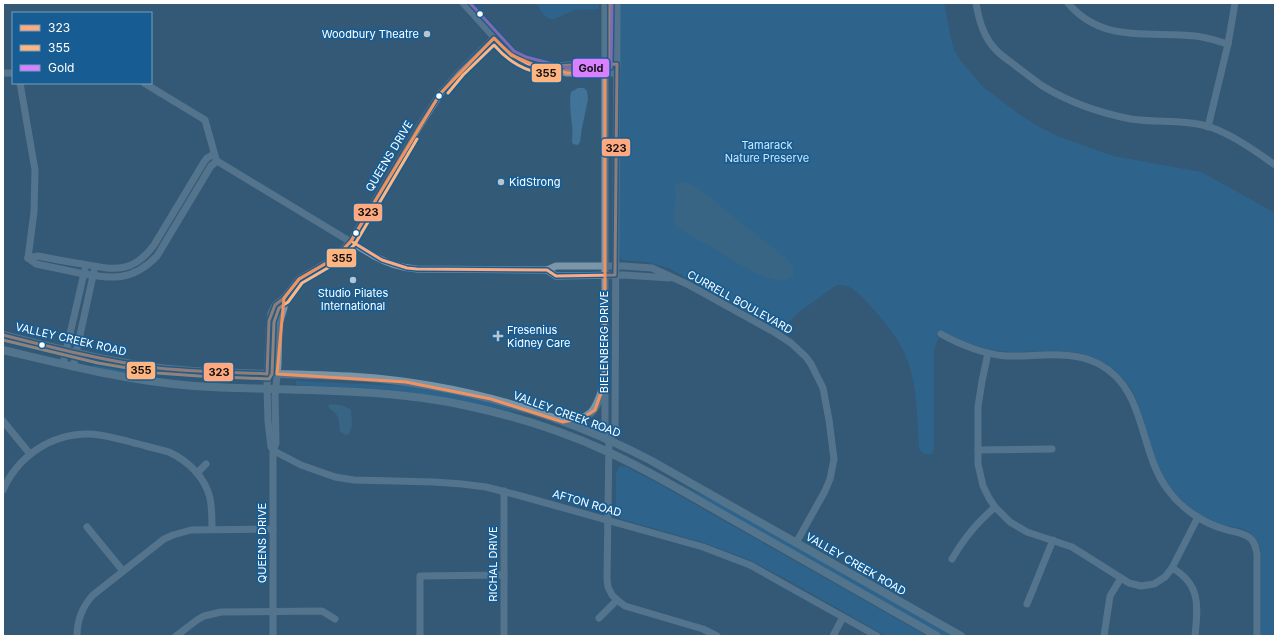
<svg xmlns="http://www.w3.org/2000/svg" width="1278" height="639" font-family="Inter,sans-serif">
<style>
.green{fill:#2872a7}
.water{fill:#427398}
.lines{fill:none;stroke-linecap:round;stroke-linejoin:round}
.minor{stroke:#7c96a9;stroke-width:7}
.major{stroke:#7a95a8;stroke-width:8}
.bus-1-casing{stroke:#175d93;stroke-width:6}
.bus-2-casing{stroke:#175d93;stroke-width:6}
.bus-3-casing{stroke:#175d93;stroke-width:6}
.bus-1{stroke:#ffa980;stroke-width:3}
.bus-2{stroke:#ffb580;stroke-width:3}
.bus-3{stroke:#d880ff;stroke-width:3}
.marked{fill:none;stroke:#f09361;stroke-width:3;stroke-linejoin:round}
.bus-dot{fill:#fff;stroke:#175d93;stroke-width:1.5}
.poi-dot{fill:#b8c5cf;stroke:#175d93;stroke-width:1.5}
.labels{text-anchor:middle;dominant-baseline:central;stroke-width:3.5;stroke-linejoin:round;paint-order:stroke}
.poi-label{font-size:11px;fill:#fff;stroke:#175d93;text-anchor:start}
.park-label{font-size:11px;fill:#cde8fb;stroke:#175d93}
.street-label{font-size:11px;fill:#fff;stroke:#175d93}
.line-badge{stroke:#175d93;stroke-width:1.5}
.pale-badge-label{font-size:11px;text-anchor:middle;font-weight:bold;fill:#111}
</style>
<rect width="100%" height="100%" fill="#335a77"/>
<g class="green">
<path d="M536,3H599V9L574,10L554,19C545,20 541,10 536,3Z"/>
<path d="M620,3H944L952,44L955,52L960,60L983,87L1020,115L1039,127L1057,136L1113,156L1201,172L1275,213V636H1261V552C1260,544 1256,537 1249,532C1242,527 1231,527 1223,525C1202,518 1183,504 1170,486C1138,444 1153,383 1095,358C1070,347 1041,352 1014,352C988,351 963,343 940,329L936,336L939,338L935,346L934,353V448L932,454C926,455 921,453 919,447C917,409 918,372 897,339C888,325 877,313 866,301C858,293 847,281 835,286L799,312L780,330L669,268L648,262L624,260L621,259L619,254Z"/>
<path d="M94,361L199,375V377C162,377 129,374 93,368Z"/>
<path d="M296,381L404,386L441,391L475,398L526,413L525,414C486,406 446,397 406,392C369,387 333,387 296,385Z"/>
<polygon points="620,466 626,467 657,483 927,636 886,636 786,579 750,560 705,543 621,519 617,517 616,512 616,473 618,469"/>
<polygon points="681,485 724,505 954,636 945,636 680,486"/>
</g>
<g class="water">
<path d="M578,88H584L587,91L588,99L582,128L580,142L578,145L573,144L572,142C572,136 573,130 572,125C571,114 569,103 571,92Z"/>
<path d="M680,183L690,184L697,187L745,226L787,259L793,268V276C776,291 728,257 712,247C700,240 688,235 677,227C670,217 676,208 676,198C676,193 674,189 675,184Z"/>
<path d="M330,404L344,406L351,410L352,425L349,434L346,435L340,432C339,426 340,419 336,414C334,411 330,409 328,407Z"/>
</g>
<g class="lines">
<g class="minor">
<polyline points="463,3 501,45 511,55 524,62 534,65 567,73 616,73"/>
<polyline points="605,3 605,427 609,440 607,579 608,587 612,595 617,600 625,606 703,629 717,636"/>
<path d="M976,3C979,21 984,39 998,52C1003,57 1011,62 1017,67C1025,73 1033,79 1041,85C1068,102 1100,113 1131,119C1157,123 1184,119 1210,127C1233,135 1254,150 1275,165"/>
<path d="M1068,3C1102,44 1150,31 1195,36C1206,37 1217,41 1228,44"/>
<polyline points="494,38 459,72 440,94 420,125 351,241 335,258 299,279 284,298 275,305 271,313 269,330 267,388 268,421 271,447 276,452 301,465 335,477 354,480 434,482 462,484 486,487 521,496 703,547 750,565 877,636"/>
<polyline points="551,67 567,65 617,64"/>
<polyline points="3,73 13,73"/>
<polyline points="20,83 35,170 34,212 28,258"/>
<polyline points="144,83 205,120 216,159"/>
<polyline points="1208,127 1228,44 1235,3"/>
<path d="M217,161L374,256C388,264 401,268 417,269L547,270L556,266H623L652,268L687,284L774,332L791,343L806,357L811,364L823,388L829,420L834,459L830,479L825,491L796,543"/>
<path d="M28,258L36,264C51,267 65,270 79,273C112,279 132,282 157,256L211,166L217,161"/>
<path d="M28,258L38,256C53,259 68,262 83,264C114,270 133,274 154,245L204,162L207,158L214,154"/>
<polyline points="547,270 556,276 624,275 670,278"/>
<path d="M941,334C961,345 983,354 1006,356C1037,357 1070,349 1099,364C1147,389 1138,451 1168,490C1181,508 1203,523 1224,529C1232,532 1243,532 1250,538C1255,542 1256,548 1257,554V636"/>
<polyline points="988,353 982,381 978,407 978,464 983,486 989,498 995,507 1010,522 1027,532 1072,547 1129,583 1141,586 1154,584 1165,577 1172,568 1198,517"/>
<polyline points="63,364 85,269"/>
<polyline points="73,367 94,271"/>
<polyline points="3,421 30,454"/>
<polyline points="609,440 615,430 617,3"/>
<polyline points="978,450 1052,449"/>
<polyline points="197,473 206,464"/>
<path d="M3,490C18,456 51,434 88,434C101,434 114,438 127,441C141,445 155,448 169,452C188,461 205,477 210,498C212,508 212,519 212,529"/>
<polyline points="87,527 123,571"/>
<path d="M952,559C965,537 976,524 995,507"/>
<path d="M1172,568C1201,584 1198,607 1195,636"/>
<polyline points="1027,604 1053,540"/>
<polyline points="599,618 617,600"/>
<path d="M77,636C77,620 82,607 93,595L164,539L173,535L191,530L273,529"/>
<polyline points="176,636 197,620 204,616 221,612 322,611 335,619"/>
<polyline points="273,636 273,450 276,443 275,396 278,365 279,324 284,308 284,298"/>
<polyline points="420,636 420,576 504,575"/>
<polyline points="504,636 504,491"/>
<polyline points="833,636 843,617"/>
<polyline points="1104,636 1110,596 1121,578"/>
</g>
<g class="major">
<path d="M3,335C55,348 107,362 160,368C225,376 291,372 357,377C459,384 559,413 650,460L961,636"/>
<path d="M3,350C66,365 129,381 194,386C287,392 377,386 468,406C515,416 562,431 606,451C653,472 697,500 742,525C807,562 872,599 937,636"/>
<path d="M564,421C595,420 596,408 605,382"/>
</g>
<defs>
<g id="bus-1">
<path d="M494,38C508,53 525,67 546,68C554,68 563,65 571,65C586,64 602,65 617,64L615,275L556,276L547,270L417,269L407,268L382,260L351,241L420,125L440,94L459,72Z"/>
<path d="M3,335C54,348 105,361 158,368C194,372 231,372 267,374L269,321L275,305L284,298L299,279L335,258L351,241"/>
</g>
<g id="bus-2">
<path d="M448,93L463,75L494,45C507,60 527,74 548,73C556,72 565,70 573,70C584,69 596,71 607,69L610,65V3"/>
<polyline points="3,340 98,363 157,373 199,376 269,379 272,374 274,322 279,308 288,302 302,283 338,262 355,244 417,139"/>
</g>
<polyline id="bus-3" points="470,3 514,51 526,57 568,68 611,68 612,3"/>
</defs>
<use href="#bus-1" class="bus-1-casing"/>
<use href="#bus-2" class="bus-2-casing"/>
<use href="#bus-3" class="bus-3-casing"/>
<use href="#bus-1" class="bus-1"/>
<use href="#bus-2" class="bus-2"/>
<use href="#bus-3" class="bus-3"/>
</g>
<path d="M0 0H1278V639H0ZM494,38L511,55L534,65L567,73H605V382L595,410L583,418L563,422L491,399L406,382L277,374L284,298L299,279L335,258L351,241L440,94Z" fill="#335a77" fill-opacity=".55" fill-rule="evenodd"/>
<path class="marked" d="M494,38L511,55L534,65L567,73H605V382L595,410L583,418L563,422L491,399L406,382L277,374L284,298L299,279L335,258L351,241L440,94Z"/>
<g class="bus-dot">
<circle cx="480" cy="14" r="3.5"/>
<circle cx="439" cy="96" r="3.5"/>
<circle cx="356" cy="233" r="3.5"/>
<circle cx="42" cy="345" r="3.5"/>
</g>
<g class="poi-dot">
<circle cx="427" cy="34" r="4"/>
<circle cx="501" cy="182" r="4"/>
<circle cx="353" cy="280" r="4"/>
<path d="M496 330h4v4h4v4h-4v4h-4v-4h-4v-4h4z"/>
</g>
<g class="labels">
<g class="poi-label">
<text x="419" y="34" text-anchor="end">Woodbury Theatre</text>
<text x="509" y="182">KidStrong</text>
<text x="353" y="293" text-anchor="middle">Studio Pilates<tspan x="353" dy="13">International</tspan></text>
<text x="507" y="330">Fresenius<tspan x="507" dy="13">Kidney Care</tspan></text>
</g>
<g class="park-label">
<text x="767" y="145">Tamarack<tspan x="767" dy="13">Nature Preserve</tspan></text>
</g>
<g class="street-label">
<text transform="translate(389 156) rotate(-59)">QUEENS DRIVE</text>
<text transform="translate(740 302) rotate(29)">CURRELL BOULEVARD</text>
<text transform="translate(71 339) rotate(13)">VALLEY CREEK ROAD</text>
<text transform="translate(604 342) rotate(-90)">BIELENBERG DRIVE</text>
<text transform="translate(567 414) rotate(20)">VALLEY CREEK ROAD</text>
<text transform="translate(587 503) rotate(16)">AFTON ROAD</text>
<text transform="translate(262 543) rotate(-90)">QUEENS DRIVE</text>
<text transform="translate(493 564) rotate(-90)">RICHAL DRIVE</text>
<text transform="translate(856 564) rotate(30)">VALLEY CREEK ROAD</text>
</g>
</g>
<g class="line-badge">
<rect x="572" y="58" width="38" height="20" rx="4" fill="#d880ff"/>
<rect x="531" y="63" width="31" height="20" rx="4" fill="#ffb580"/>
<rect x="601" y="138" width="30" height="19" rx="4" fill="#ffa980"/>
<rect x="353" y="203" width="30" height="19" rx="4" fill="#ffa980"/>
<rect x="326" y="248" width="31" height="20" rx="4" fill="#ffb580"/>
<rect x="126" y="361" width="30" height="19" rx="4" fill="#ffb580"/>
<rect x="203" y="362" width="31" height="20" rx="4" fill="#ffa980"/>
</g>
<g class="pale-badge-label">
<text x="591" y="72">Gold</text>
<text x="546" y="77">355</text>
<text x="616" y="152">323</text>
<text x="368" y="216">323</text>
<text x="342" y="262">355</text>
<text x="141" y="374">355</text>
<text x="219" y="376">323</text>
</g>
<rect width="1278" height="639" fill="none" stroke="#ffffff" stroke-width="8"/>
<rect x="12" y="12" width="140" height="72" fill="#175d93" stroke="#749ebe"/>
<rect x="20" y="25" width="20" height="6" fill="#ffa980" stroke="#749ebe"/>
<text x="48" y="32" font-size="12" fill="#ffffff">323</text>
<rect x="20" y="45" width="20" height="6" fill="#ffb580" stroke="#749ebe"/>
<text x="48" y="52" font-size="12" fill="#ffffff">355</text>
<rect x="20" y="65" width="20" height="6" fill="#d880ff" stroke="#749ebe"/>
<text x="48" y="72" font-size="12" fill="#ffffff">Gold</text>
</svg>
